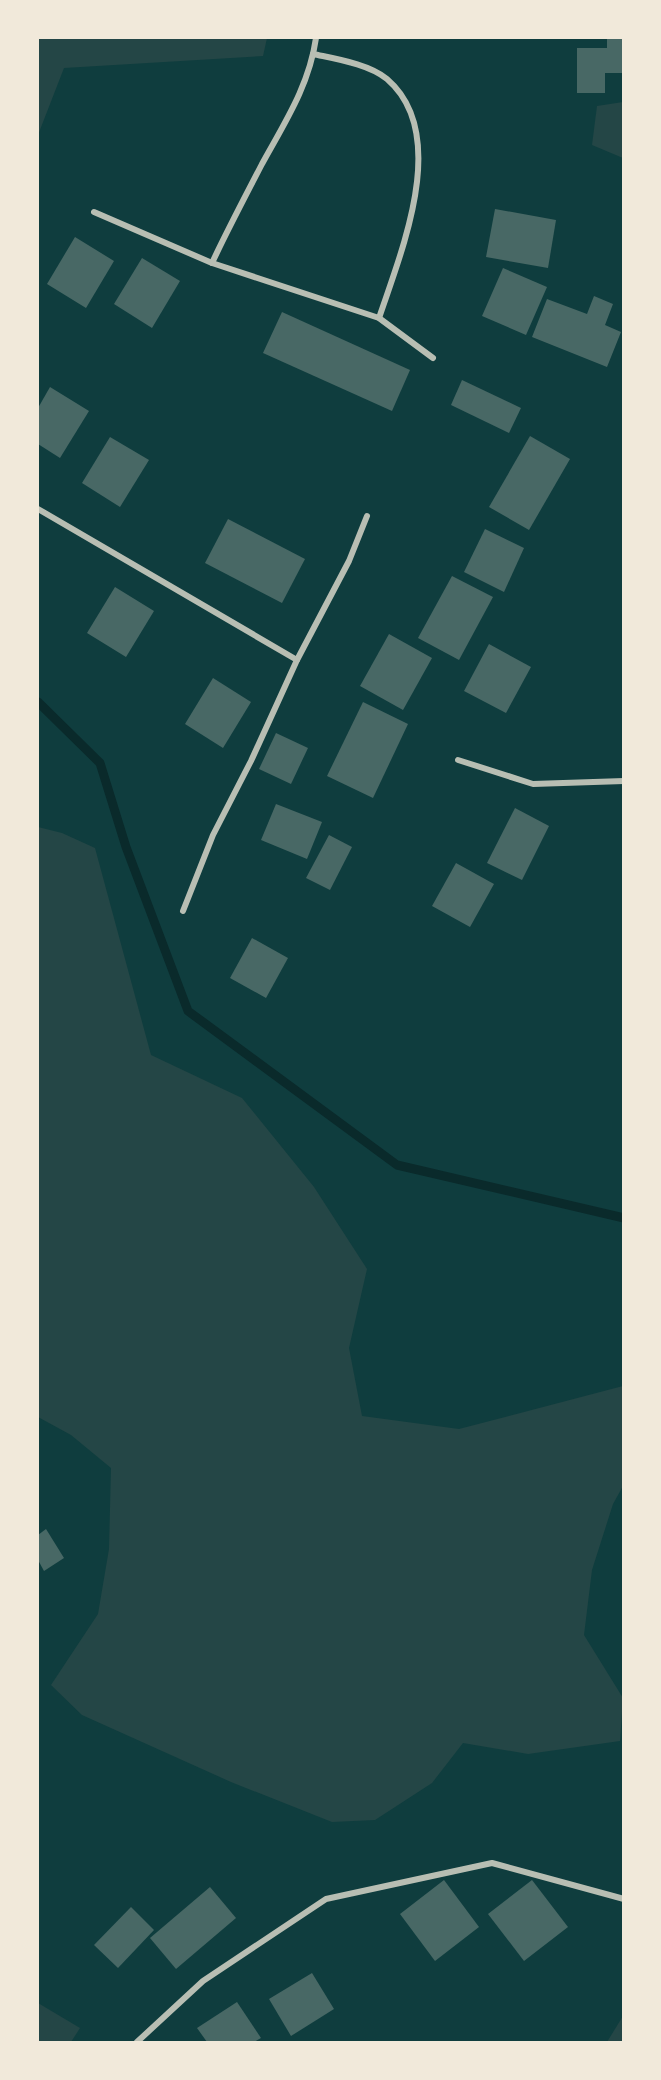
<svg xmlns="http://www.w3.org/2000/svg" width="661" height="2080" font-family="Jost,sans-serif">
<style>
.green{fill:#244646}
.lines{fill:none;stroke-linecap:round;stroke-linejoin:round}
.stream{stroke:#0a2a2b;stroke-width:9}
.building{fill:#486865}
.minor{stroke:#b8beb3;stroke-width:6}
</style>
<rect width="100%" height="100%" fill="#0f3d3e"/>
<g class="green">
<polygon points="38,38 267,38 263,56 64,68 38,135"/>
<polygon points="623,102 624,103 623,158 592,145 597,106"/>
<polygon points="38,827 62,833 95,848 151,1055 242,1098 314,1187 367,1269 349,1348 362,1416 459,1429 623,1386 623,1486 613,1504 592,1570 584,1635 623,1698 620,1741 528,1754 463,1743 432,1783 375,1820 332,1822 231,1782 82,1715 51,1685 98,1614 109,1549 111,1468 71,1435 38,1417"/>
<polygon points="38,2003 80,2028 71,2042 38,2042"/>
<polygon points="623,2016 623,2042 607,2042"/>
</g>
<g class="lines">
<polyline class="stream" points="38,702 100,763 126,847 188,1011 397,1165 624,1218"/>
</g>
<g class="building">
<polygon points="607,38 624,38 624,73 605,73 605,93 577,93 577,48 607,48"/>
<polygon points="495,209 556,220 548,268 486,257"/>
<polygon points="75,237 114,261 86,308 47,284"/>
<polygon points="142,258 180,281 152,328 114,304"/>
<polygon points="503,268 547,287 526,335 482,316"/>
<polygon points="594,296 613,304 605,325 621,332 607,367 532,337 547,299 587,314"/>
<polygon points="282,312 410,370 392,411 263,353"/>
<polygon points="462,380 521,408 509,433 451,405"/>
<polygon points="50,387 89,411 60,458 38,444 38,408"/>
<polygon points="530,436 570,459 529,530 489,507"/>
<polygon points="110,437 149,460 120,507 82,483"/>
<polygon points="228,519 305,559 282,603 205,563"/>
<polygon points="485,529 524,548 504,592 464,572"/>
<polygon points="452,576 493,597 459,660 418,638"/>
<polygon points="115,587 154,611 126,657 87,633"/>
<polygon points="389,634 432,658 403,710 360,686"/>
<polygon points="489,644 531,667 506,713 464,691"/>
<polygon points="213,678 251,702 223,748 185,724"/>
<polygon points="363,702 408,724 373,798 327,776"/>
<polygon points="276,733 308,748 291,784 259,769"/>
<polygon points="276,804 322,822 307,859 261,840"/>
<polygon points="515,808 549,826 522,880 487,863"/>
<polygon points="329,835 352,847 330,890 306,878"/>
<polygon points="456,863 494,884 470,927 432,906"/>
<polygon points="252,938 288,958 266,998 230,978"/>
<polygon points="46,1529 64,1558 44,1571 38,1560 38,1535"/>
<polygon points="444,1880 479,1927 435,1961 400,1914"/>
<polygon points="532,1880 568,1927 524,1961 488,1914"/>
<polygon points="210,1887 236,1918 176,1969 150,1938"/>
<polygon points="131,1907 154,1930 118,1968 94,1945"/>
<polygon points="312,1973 334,2009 291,2036 269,1999"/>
<polygon points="237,2002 261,2038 254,2042 207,2042 197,2028"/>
</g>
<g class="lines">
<g class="minor">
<path d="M313,54C336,59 369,64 387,79C451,134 401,252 379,318"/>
<polyline points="94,212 212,263 379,318 433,358"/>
<path d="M212,263C228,229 245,197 262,164C285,122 309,86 316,38"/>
<polyline points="38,509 297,660"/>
<polyline points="458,760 533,784 624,781"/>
<polyline points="183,911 213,835 251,761 297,660 349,561 367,516"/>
<polyline points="137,2042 203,1981 326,1899 492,1863 624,1899"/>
</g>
</g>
<rect width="661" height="2080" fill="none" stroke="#f1e9da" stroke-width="78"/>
</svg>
